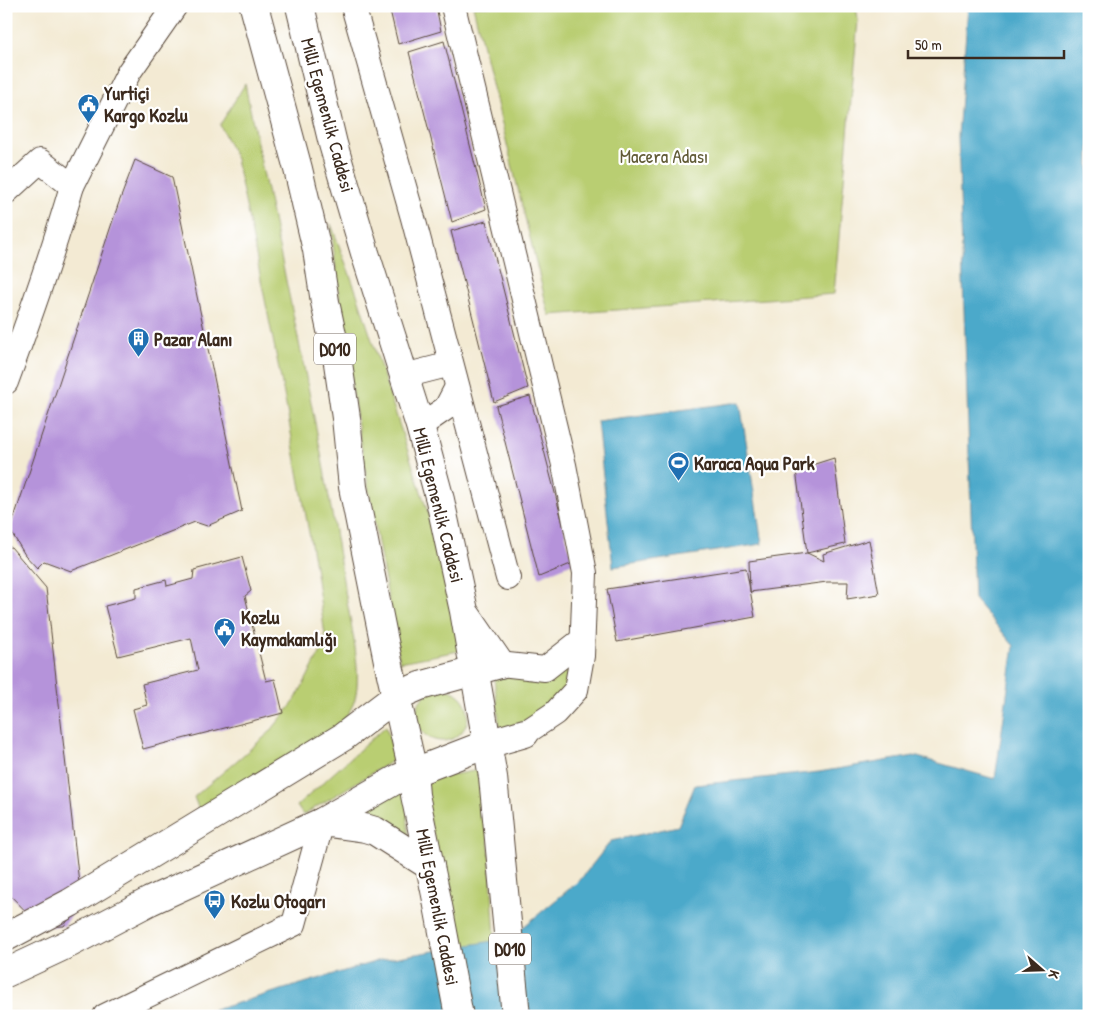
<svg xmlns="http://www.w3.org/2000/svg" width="1095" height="1022" font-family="'Patrick Hand',sans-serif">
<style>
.green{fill:#b9ce72;stroke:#7a7c48}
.water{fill:#4ba9ca;stroke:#436a74}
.building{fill:#b593da}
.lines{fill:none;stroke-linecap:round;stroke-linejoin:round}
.minor-casing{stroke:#574739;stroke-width:26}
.highway-casing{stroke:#574739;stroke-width:30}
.minor{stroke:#fff;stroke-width:24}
.highway{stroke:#fff;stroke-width:28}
.labels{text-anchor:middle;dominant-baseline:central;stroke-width:4.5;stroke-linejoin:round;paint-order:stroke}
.shield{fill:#fff;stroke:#766a62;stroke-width:1}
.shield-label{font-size:18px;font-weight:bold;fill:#3b2a1e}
.poi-label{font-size:19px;font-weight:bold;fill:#3b2a1e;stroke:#fff;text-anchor:start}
.street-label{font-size:19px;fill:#3b2a1e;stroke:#fff}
.park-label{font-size:19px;fill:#615b37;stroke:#fff}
</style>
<rect width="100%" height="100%" fill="#fff"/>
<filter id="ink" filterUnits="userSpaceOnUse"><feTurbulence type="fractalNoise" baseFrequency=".02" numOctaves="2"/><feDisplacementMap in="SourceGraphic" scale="10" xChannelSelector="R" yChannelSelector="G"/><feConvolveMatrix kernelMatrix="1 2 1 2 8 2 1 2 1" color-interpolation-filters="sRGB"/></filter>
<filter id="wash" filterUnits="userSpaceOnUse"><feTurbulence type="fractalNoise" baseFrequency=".0096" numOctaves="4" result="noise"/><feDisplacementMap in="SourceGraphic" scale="20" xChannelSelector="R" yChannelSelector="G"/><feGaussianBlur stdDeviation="1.12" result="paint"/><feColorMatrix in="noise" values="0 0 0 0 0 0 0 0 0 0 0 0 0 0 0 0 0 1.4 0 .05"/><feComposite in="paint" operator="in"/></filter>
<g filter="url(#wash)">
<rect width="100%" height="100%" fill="#f3ead3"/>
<g class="green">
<polygon points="473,6 856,6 858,20 834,294 549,315"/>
<path d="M245,84C278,249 317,413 343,580C348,612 363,668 355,699C351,713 338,726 329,736L199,810L194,797L269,733L294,702L326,642L315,566L284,394L250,225L236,159L220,125Z"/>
<path d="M331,224L356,291L439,547L464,650L400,662C373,517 346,371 331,224Z"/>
<polygon points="576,659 571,683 551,705 527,720 500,729 494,678 524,675"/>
<circle cx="442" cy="715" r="26"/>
<polygon points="386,726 395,759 303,815 297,806"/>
<polygon points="484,769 500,1016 478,1016 420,781"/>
<polygon points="406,789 409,846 355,813"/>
</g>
<g class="water">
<polygon points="968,6 1089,6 1089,1016 194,1016 381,960 510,938 580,880 611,841 678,826 695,785 819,772 914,756 995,779 1014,646 974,599 958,136"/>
<polygon points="740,402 762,544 613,567 597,421"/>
</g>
<g id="blocks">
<g class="building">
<polygon points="389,6 436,6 441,31 398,44"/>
<polygon points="444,41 486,209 452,222 409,52"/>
<polygon points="135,160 172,177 242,511 207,526 195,522 71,571 44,561 37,568 25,555 10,530 118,205"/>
<polygon points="486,221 528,388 494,402 451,231"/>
<polygon points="530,396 573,563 539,577 496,406"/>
<polygon points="834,458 845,544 807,553 796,470"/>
<polygon points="869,540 879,594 847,599 848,582 827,582 750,592 749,561 807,553 824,561 823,554"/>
<polygon points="11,547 46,588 81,901 64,926 41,927 6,891 6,548"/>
<polygon points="242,557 251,591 245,596 266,681 275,679 283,713 143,749 133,709 147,705 142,684 198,670 191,638 118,656 105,606 136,598 136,588 166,580 167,586 193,579 194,570"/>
<polygon points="746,568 755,617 617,642 607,589"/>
</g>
</g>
</g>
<g filter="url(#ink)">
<use href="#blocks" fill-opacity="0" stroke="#574739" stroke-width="1"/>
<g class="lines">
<defs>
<g id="minor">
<polyline points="353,6 413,218 508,578"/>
<polyline points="453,6 564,465 585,573 582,656 576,690 555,713 525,733"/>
<polyline points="6,192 40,161 72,186 129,72 175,6"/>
<polyline points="404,376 451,364"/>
<path d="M6,382C30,317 53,252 72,186"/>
<polyline points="420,426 446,408 457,387"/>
<polyline points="500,664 545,669 582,640"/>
<polyline points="105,1016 294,924 322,822"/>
</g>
<g id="highway">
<polyline points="254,6 298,169 317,250 325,302 338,363 346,418 353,487 388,661 413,771 415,795 436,895 459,1016"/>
<polyline points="300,6 333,144 365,253 420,426 440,500 464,611 493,777 516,1016"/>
<polyline points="322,822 365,828 375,831 430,866"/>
<polyline points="6,937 70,903 343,737 397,696 420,686 500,664 467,616"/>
<polyline points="6,973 70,943 150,901 322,822 399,778 487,744 525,733"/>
</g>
</defs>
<use href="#minor" class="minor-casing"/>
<use href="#highway" class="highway-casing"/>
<use href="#minor" class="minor"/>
<use href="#highway" class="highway"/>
</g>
</g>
<defs>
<symbol id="civic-pin" viewBox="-11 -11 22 30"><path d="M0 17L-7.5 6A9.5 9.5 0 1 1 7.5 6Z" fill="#1f6fb2" stroke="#fff"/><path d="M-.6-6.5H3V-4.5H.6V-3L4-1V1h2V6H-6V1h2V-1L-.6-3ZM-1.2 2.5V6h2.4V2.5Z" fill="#fff"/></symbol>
<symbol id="building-pin" viewBox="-11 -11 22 30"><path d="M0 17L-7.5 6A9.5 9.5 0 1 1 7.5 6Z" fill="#1f6fb2" stroke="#fff"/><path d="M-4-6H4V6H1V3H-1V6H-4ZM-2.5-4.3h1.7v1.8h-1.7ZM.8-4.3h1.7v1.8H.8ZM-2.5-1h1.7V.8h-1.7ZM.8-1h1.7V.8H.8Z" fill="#fff"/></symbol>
<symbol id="stadium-pin" viewBox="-11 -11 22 30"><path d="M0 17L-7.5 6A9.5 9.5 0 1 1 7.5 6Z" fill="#1f6fb2" stroke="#fff"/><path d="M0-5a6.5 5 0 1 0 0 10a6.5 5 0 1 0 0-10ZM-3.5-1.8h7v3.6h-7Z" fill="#fff"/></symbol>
<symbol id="bus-pin" viewBox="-11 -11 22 30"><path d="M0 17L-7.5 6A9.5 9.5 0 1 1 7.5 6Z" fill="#1f6fb2" stroke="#fff"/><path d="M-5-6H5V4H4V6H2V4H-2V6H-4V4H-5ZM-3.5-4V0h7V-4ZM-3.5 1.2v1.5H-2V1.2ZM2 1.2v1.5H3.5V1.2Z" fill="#fff"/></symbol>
</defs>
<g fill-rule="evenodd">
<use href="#civic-pin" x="76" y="92" width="25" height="34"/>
<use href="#building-pin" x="126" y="326" width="25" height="34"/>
<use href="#stadium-pin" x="666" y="450" width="25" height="34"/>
<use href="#civic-pin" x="212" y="616" width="25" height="34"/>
<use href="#bus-pin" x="202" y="888" width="25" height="34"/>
</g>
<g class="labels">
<g class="shield">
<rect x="314" y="333.5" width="42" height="31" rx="4"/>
<rect x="489" y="933.5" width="42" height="31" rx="4"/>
</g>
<g class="shield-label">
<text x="335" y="349">D010</text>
<text x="510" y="949">D010</text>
</g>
<g class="poi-label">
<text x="104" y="93">Yurtiçi<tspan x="104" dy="22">Kargo Kozlu</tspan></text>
<text x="154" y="339">Pazar Alanı</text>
<text x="694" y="463">Karaca Aqua Park</text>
<text x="241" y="617">Kozlu<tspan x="241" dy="22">Kaymakamlığı</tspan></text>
<text x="231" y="901">Kozlu Otogarı</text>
</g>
<g class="street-label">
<text transform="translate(328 115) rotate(75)">Milli Egemenlik Caddesi</text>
<text transform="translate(439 505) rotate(76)">Milli Egemenlik Caddesi</text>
<text transform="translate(438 907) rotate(79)">Milli Egemenlik Caddesi</text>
</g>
<g class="park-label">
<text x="664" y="156">Macera Adası</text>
</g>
</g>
<rect width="1095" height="1022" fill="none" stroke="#fff" stroke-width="25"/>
<g transform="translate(1042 970) rotate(110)" stroke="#ffffff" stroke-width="4" paint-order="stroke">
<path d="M0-4L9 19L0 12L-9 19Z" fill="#3b2a1e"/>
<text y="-8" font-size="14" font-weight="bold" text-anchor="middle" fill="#3b2a1e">K</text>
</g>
<path d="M908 50v8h156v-8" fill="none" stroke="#3b2a1e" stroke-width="2.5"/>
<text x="915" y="50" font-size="15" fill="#3b2a1e" stroke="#ffffff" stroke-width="4" paint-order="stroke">50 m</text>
</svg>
